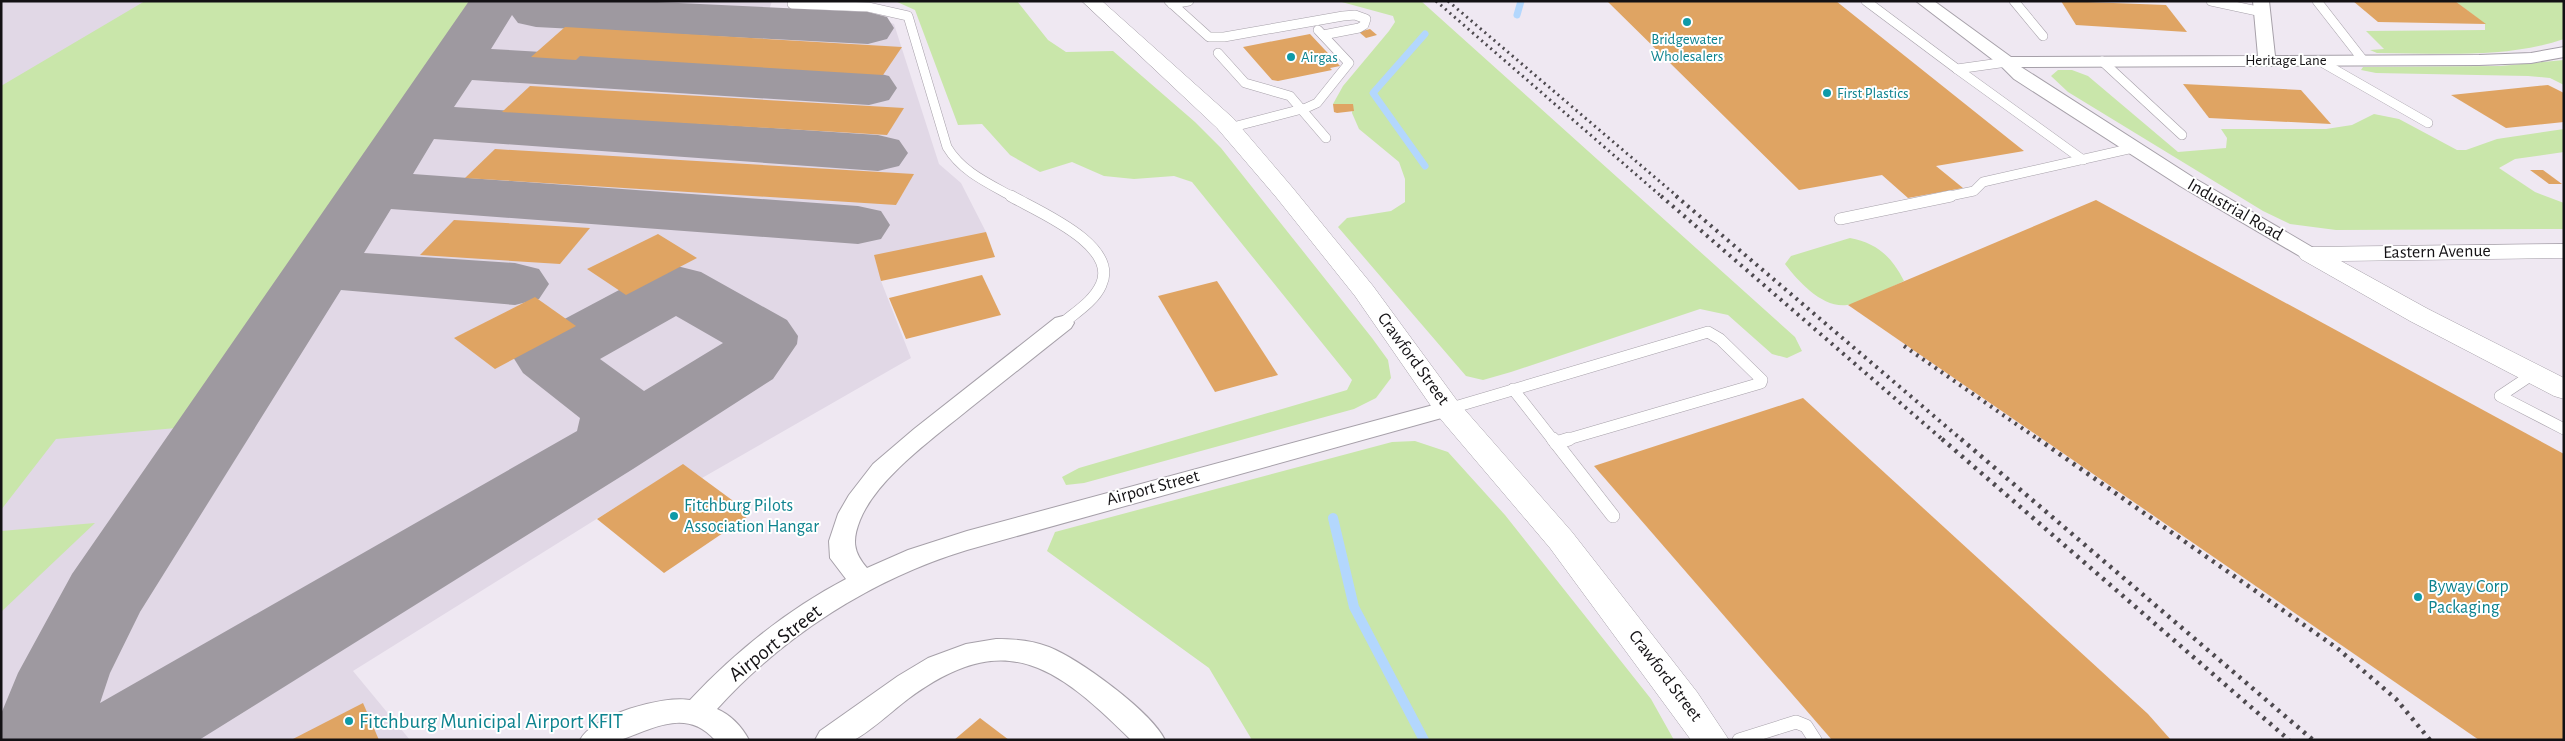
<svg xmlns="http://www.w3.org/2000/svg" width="2565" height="741" font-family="'Alegreya Sans',sans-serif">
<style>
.built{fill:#e1d8e6}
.green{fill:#c9e6aa}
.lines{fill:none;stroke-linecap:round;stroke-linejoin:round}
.stream-far1{stroke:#b3d7fd;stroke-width:7}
.stream{stroke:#b3d7fd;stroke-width:10}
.taxiway{fill:#9e99a0;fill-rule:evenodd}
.building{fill:#dfa463}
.lane-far2-casing{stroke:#a6a0a9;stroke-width:10}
.lane-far1-casing{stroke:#a6a0a9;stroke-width:12}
.lane-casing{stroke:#a6a0a9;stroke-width:14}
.street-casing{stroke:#a6a0a9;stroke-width:2}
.secondary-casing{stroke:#a6a0a9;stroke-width:1}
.lane-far2{stroke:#fff;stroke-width:9}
.lane-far1{stroke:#fff;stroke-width:11}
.lane{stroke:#fff;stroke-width:13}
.street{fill:#fff;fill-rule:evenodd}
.secondary{fill:#fff;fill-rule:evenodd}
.rail-far2{stroke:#4e4a4f;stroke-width:3;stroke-dasharray:2 4;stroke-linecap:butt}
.rail-far1{stroke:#4e4a4f;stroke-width:4;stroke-dasharray:2.5 5;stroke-linecap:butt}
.rail{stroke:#4e4a4f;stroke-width:4.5;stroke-dasharray:3 5.5;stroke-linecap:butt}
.culture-dot{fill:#0f9aa8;stroke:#fff;stroke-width:2}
.labels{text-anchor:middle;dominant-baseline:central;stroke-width:4;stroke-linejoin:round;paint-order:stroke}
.far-culture-label{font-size:15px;fill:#0d838f;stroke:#fff;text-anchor:start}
.far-street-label{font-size:15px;fill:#131114;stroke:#fff}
.street-label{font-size:18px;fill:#131114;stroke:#fff}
.culture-label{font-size:18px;fill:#0d838f;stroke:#fff;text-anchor:start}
.near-street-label{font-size:21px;fill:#131114;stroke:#fff}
.near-culture-label{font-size:21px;fill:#0d838f;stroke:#fff;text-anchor:start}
</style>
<rect width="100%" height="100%" fill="#efe8f2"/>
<polygon class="built" points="1,1 772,1 768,14 878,18 894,24 939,164 961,183 986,232 881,281 911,358 702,478 683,465 353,671 410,740 1,740"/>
<g class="green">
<polygon points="145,1 470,1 176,428 56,439 1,510 1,86"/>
<polygon points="895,1 1017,1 1048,40 1066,52 1113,51 1195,122 1221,148 1372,338 1388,360 1391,378 1376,398 1354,409 1084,483 1066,485 1062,477 1079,468 1347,390 1352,380 1192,182 1174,176 1134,179 1104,176 1072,162 1040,172 1010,155 982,124 958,125 915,10"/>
<polygon points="1338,1 1421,1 1795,337 1802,351 1787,358 1772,354 1728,315 1700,309 1511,372 1483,380 1466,376 1338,227 1347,218 1391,211 1405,202 1405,179 1399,162 1359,129 1352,113 1353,104 1333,104 1343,86 1389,31 1395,22 1393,16"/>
<path d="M2455,1H2564V39C2504,59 2439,53 2377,53L2370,50L2384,49L2366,31L2485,30V24Z"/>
<polygon points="2564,60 2564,85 2550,78 2528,76 2376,73 2361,70 2363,67 2501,66"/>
<polygon points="2058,70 2072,70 2088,76 2178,152 2226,148 2227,138 2221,129 2326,129 2352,125 2374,114 2399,119 2457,150 2466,150 2497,139 2564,129 2564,152 2515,159 2499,168 2535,192 2564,203 2564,229 2336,230 2290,224 2263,211 2068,92 2051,76"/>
<path d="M1850,238C1877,243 1892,257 1904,281C1891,287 1861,303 1847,305C1822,308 1799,282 1785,264L1791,256Z"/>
<polygon points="1415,441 1448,452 1505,515 1651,699 1674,740 1252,740 1209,668 1047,551 1055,532 1392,442"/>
<polygon points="95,523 1,612 1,531"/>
</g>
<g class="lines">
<g class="stream-far1">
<polyline points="1517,15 1521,1"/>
<polyline points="1425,34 1373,93 1425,166"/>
</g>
<polyline class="stream" points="1333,518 1354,607 1424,740"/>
<path class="taxiway" d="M469,1H636L868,12L887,17L894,28L887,39L868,44L536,27L518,23L512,15L491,49L869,71L889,76L897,88L889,100L869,105L472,80L454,107L878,135L899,140L908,153L899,166L878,171L434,139L413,174L858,206L881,211L890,225L881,239L858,244L391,209L364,253L515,263L539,269L549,284L539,299L515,305L341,290L140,612L110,673L100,703L577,431L580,418L523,373L513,357L523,341L653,272L677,266L701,272L787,320L798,336L797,344L773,379L633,469L199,740H1V714L18,673L72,574ZM676,316L723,343L644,391L600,359Z"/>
</g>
<g class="building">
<polygon points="1607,1 1836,1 2024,151 1936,166 1963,188 1908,198 1882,175 1799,190"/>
<polygon points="2061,1 2166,5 2187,32 2076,25"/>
<polygon points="2353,1 2455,1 2486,24 2378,22"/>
<polygon points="565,27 902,47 883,75 580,56 576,60 531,57"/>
<polygon points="1370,29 1377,35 1366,38 1359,32"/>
<polygon points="1310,34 1340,66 1330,68 1332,70 1278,81 1272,80 1243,47"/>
<polygon points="2183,84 2301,90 2331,124 2209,118"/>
<polygon points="2548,85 2564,93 2564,122 2506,128 2451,95"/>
<polygon points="530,86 904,108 887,135 502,112"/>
<polygon points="1333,104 1353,104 1354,111 1337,113 1334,112"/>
<polygon points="495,149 914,174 896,205 465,178"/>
<polygon points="2530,170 2543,170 2562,184 2549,184"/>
<polygon points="2096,200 2564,454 2564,740 2479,740 1848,305"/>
<polygon points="454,220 590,228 560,264 420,255"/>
<polygon points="986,232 995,257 881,281 874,255"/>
<polygon points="658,234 697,258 626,295 587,269"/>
<polygon points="982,275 1001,315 906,339 889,298"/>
<polygon points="1217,281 1278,375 1215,392 1158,296"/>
<polygon points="535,297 576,326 495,369 454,338"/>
<polygon points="1803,398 2148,714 2171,740 1832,740 1594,466"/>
<polygon points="683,464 751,514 664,573 597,519"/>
<polygon points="363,703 379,740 291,740"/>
<polygon points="980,718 1009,740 954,740"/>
</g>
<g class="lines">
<defs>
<g id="lane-far2">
<polyline points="1169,1 1209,37 1224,37 1343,16 1355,15 1366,19 1364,25 1359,28 1323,35"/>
<polyline points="1866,1 1957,69 2007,62"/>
<polyline points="2014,1 2043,36"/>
<polyline points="2211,1 2262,12"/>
<polyline points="2317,1 2363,60"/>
<path d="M792,4L868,7L908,16L947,147C962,172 988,183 1013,197"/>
<polyline points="1172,4 1189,1"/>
<polyline points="1218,53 1245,83 1290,96 1326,138"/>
<polyline points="2318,60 2428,123"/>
<polyline points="2102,61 2182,135"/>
<polyline points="1957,69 2083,160"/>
<polyline points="1229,128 1306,108 1317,103 1349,63 1318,30"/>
<polyline points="1945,197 1974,191 1983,182 2133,148"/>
</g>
<g id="lane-far1">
<path d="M1011,196C1037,211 1120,245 1101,285C1094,301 1076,312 1063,323"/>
<polyline points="1840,219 1951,196"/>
<polyline points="2533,374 2500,396 2564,429"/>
<polyline points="1513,389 1553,440"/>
<polyline points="1448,409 1708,332 1720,339 1762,380 1761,383 1565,440"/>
</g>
<g id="lane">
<polyline points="1553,439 1613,516"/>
<polyline points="1556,443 1569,439"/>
<polyline points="1739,740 1796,722 1806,726 1815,740"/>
</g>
<g id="street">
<polygon points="1916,1 1934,1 2011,57 2258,56 2253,1 2269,1 2275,56 2479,55 2531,53 2564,47 2564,57 2531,63 2479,65 2021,67 2194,178 2317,250 2320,254 2317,258 2303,258 2180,186 2014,79 2001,66"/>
<path d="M1063,316L1071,318L1074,323L1071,328C1037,355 1003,382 969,409C935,437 877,478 860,520C852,540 853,552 867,568L908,550L967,531L1448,401L1456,404L1460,409L1456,414L967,550C872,579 784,635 717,709C731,715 742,727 749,740H715C687,708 654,728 623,739C611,741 593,740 580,740C593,715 663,695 690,700C735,652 787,610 846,579L830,558L829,541L838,514L849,495L873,464L914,429L1055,318Z"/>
<path d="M996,639C1014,639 1031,640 1049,647C1079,659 1151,711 1165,740H1131C1055,665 1005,627 908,699C897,707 864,737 853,740C842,741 827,740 815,740L820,731L898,676L928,658L966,644Z"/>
</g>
<g id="secondary">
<polygon points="1082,1 1102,1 1233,118 1292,187 1373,286 1458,402 1572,532 1697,692 1729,740 1691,740 1550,548 1438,416 1355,296 1276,197 1217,128"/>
<polygon points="2564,244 2564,258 2341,261 2428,309 2564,378 2564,399 2554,396 2410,321 2301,259 2298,254 2301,249 2310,247"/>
</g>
</defs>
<use href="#lane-far2" class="lane-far2-casing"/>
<use href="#lane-far1" class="lane-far1-casing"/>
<use href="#lane" class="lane-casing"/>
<use href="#street" class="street-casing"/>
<use href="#secondary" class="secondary-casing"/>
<use href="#lane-far2" class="lane-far2"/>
<use href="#lane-far1" class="lane-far1"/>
<use href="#lane" class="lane"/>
<use href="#street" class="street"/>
<use href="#secondary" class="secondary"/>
<g class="rail-far2">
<polyline points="1436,1 1662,197"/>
<polyline points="1448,1 1678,197"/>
</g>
<g class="rail-far1">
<polyline points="1661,196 1943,440"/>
<polyline points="1676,196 1962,440"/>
<polyline points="1904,346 2039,440"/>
</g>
<g class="rail">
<polyline points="1942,439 2289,740"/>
<polyline points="1961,439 2313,740"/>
<polyline points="2038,439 2337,648 2396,699 2430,740"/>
</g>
</g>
<g class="culture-dot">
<circle cx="1687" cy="22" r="5"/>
<circle cx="1291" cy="57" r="5"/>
<circle cx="1827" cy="93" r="5"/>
<circle cx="674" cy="516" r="5"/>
<circle cx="2418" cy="597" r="5"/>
<circle cx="349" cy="721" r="5"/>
</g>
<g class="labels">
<g class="far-culture-label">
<text x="1687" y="39" text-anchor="middle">Bridgewater<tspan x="1687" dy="17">Wholesalers</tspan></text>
<text x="1301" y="57">Airgas</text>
<text x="1837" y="93">First Plastics</text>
</g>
<g class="far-street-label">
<text x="2286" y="60">Heritage Lane</text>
</g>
<g class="street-label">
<text transform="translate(2235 210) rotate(30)">Industrial Road</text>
<text transform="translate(2437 252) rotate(-1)">Eastern Avenue</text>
<text transform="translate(1413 359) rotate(54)">Crawford Street</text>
<text transform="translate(1153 488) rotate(-15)">Airport Street</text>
<text transform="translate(1665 676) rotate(53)">Crawford Street</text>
</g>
<g class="culture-label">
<text x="684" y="506">Fitchburg Pilots<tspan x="684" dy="21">Association Hangar</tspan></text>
<text x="2428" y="587">Byway Corp<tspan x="2428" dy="21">Packaging</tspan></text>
</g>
<g class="near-street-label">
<text transform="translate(775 643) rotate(-38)">Airport Street</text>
</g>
<g class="near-culture-label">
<text x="359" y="721">Fitchburg Municipal Airport KFIT</text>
</g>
</g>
<rect width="2565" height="741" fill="none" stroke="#131114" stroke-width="5"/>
</svg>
